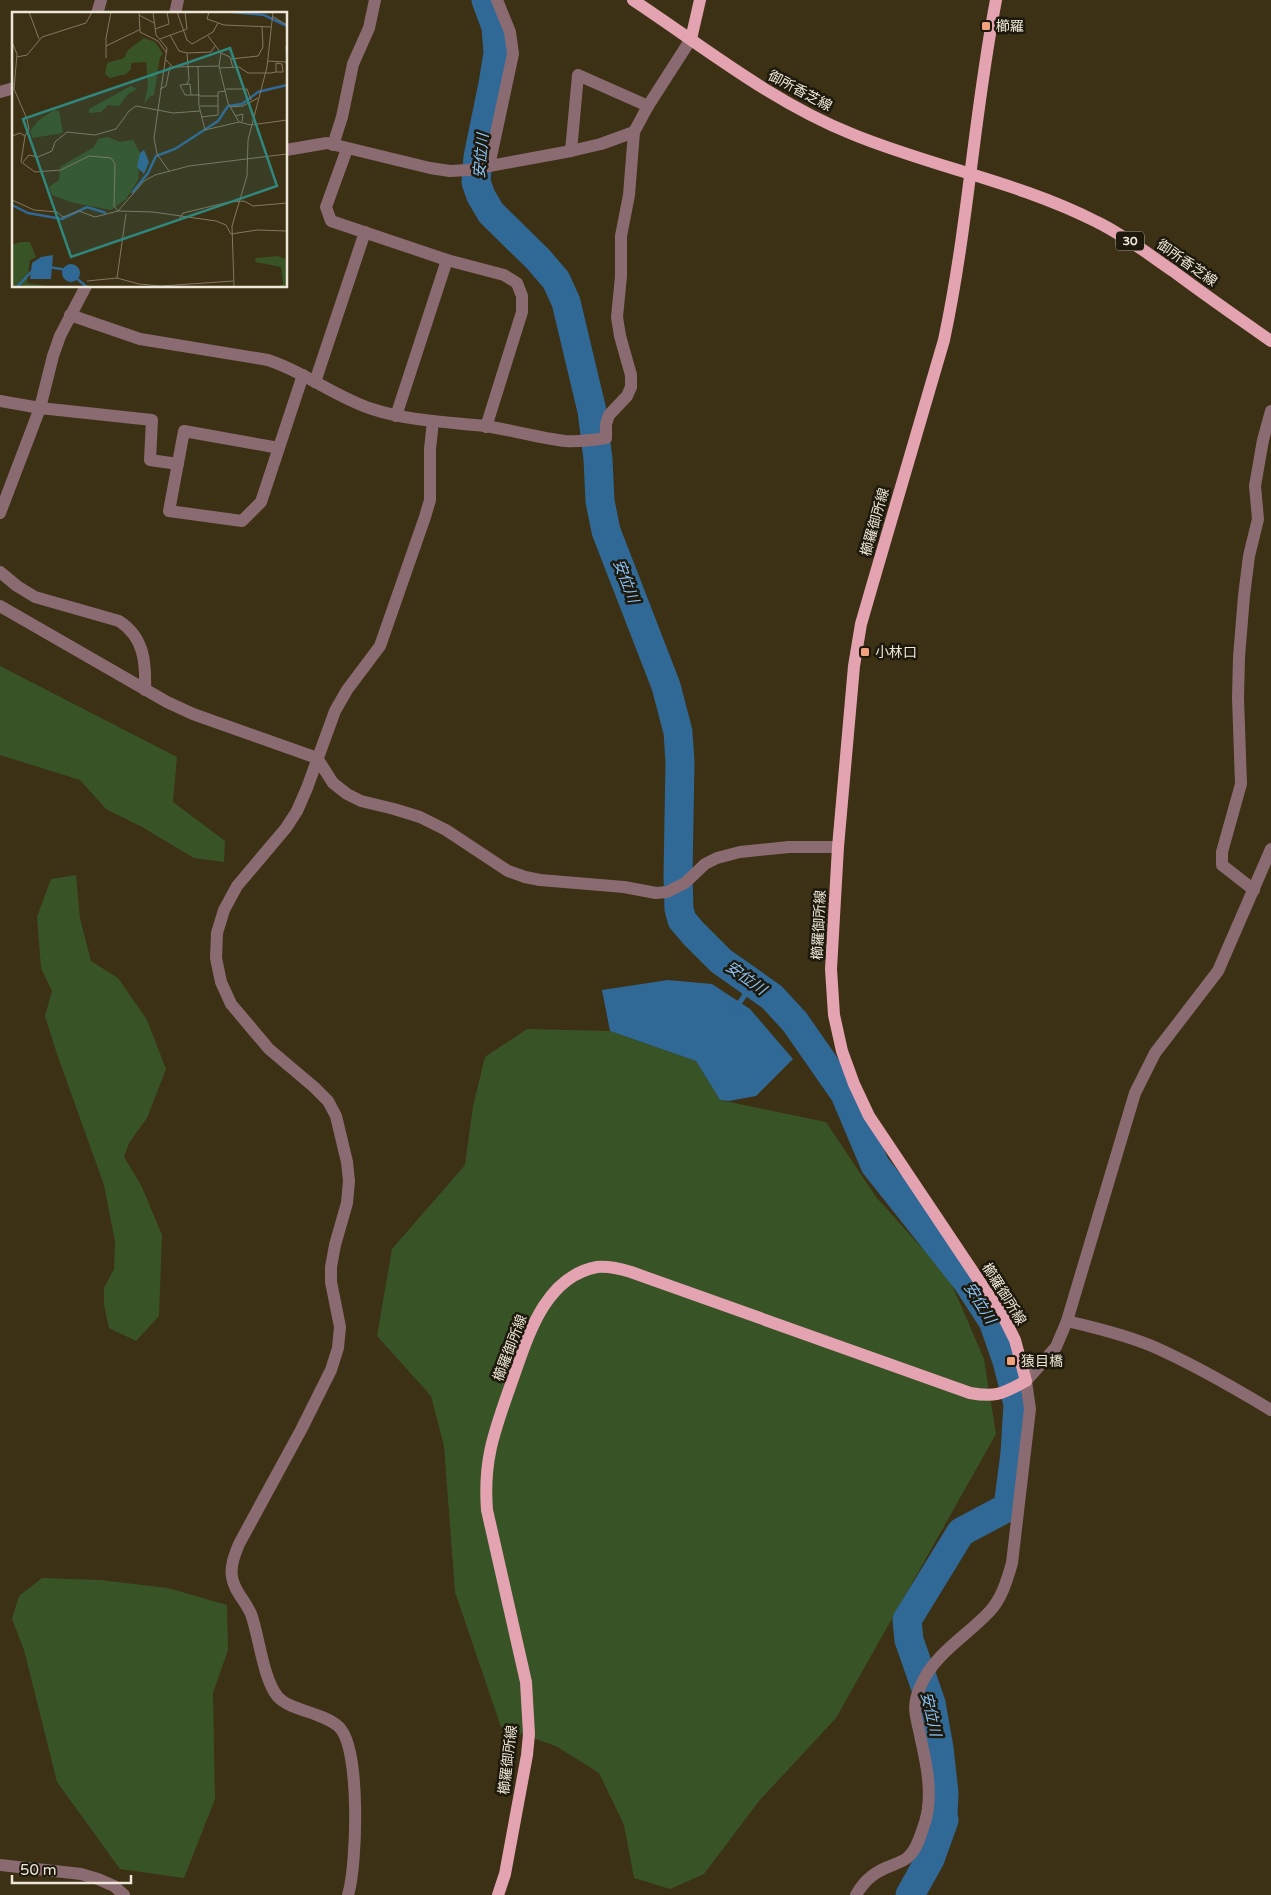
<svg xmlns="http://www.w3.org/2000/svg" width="1271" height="1895" font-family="'Varela Round','Noto Sans JP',sans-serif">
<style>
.green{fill:#385427}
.water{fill:#306896}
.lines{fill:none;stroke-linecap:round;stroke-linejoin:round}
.stream{stroke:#306896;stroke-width:5}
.river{stroke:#306896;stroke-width:29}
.minor{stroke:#8b6b72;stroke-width:12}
.major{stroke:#e4a3b1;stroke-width:12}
.poi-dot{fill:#f2a17e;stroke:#1e190d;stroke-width:2}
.labels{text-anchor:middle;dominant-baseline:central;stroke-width:5;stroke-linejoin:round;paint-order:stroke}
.shield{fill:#1e190d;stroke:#b0a99a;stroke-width:1}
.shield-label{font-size:12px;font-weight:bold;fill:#eee7d7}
.poi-label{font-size:14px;fill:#eee7d7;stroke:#1e190d;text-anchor:start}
.street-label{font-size:14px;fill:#eee7d7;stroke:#1e190d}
.water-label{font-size:15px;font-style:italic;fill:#89c6fc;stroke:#1e190d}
.inset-river{fill:none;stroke:#306896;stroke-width:2.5}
.inset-road{fill:none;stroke:#837963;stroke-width:1}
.view{fill:#30877e;fill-opacity:0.15;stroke:#30877e;stroke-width:2.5}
.inset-edge{fill:none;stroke:#eee7d7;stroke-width:2.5}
</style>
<rect width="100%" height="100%" fill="#3c3015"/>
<g class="green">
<polygon points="0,666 177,757 173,802 225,841 224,862 194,858 142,827 106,809 80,780 0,755"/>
<polygon points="76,875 80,918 91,961 118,978 147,1020 166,1069 147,1118 129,1143 124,1157 141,1185 162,1235 159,1316 136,1341 109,1328 104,1305 104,1288 114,1269 115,1242 104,1185 57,1054 45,1016 52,991 41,968 37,917 51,879"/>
<polygon points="527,1029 610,1031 696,1061 720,1100 826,1122 876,1197 949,1278 984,1359 996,1434 836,1718 759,1801 704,1874 670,1889 634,1878 624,1825 599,1773 556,1746 501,1727 455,1592 444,1446 431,1396 377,1336 392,1249 465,1165 473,1106 485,1057"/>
<polygon points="42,1578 100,1580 168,1588 227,1605 228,1650 213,1693 215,1799 184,1878 120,1869 57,1782 24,1650 12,1619 19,1596"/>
</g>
<polygon class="water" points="668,980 712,984 750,1009 793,1059 756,1096 729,1101 720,1100 696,1061 610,1031 602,990"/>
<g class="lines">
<polyline class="stream" points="736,1008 753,983"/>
<polyline class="river" points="486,0 496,27 498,53 493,84 478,157 476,182 481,196 491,213 538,259 556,280 566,302 592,411 598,459 600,501 606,531 666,686 678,732 680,762 678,876 679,909 682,920 693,933 721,961 772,997 795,1022 845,1094 875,1165 967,1281 993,1321 1007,1361 1018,1404 1015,1453 1008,1507 961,1532 907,1620 909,1640 931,1703 939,1748 944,1793 943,1816 944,1820 930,1859 910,1895"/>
<g class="minor">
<polyline points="97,14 101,0"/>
<polyline points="175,14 178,0"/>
<polyline points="0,92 14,88"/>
<polyline points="333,145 342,117 353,64 369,28 375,0"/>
<polyline points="347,149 326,207 331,221 447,260 504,275 517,283 522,296 522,312 486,427"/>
<polyline points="286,150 327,143 430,168 450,171 468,170 571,151 601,144 634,132"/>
<polyline points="571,151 578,75 648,106"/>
<polyline points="489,166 513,54 510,32 497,0"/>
<path d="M70,315L140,339L268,360C305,372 335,397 372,409C409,421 447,422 485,426C512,430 538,438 565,441C579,442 593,440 606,438V424L609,415L627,396L631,387V375L620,336L617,317L621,276V236L629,195L634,132L648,106L691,39"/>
<polyline points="315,382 365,232"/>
<polyline points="0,401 40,408 152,420 150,460 178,464"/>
<polyline points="396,416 447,260"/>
<polyline points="279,448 184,431 169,511 242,521 261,502 303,375"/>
<polyline points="0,513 40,408 53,356 60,336 86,286"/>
<path d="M0,572L17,586L35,597L119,621C144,637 146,662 145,690"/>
<polyline points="0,606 167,702 193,714 317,758 333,783 347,794 361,801 394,809 420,817 446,830 508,871 525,877 540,880 624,887 656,893 667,892 685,883 705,864 717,858 740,852 789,847 838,847"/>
<polyline points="1254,890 1222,865 1222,852 1241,784 1238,698 1239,657 1244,596 1249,556 1258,519 1255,486 1263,440 1271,411"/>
<path d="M1067,1321C1096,1328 1125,1335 1152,1346C1193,1364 1233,1387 1271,1410"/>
<polyline points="0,1865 81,1874 98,1879 114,1886 124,1895"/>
<path d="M348,1895C357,1866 361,1748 339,1727C323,1712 291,1711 278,1697C263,1680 259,1635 251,1614C245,1600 234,1591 232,1577C230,1566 235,1554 239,1544L301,1430L331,1370L338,1348L340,1327L331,1282V1267L335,1245L347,1203L349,1181L347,1162L336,1116L328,1101L314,1087L269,1049L231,1004L221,982L216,958L217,933L224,910L237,886L286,828L297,811L307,788L335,711L347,690L380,646L425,517L430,500V449L433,421"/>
<path d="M856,1895C865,1879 876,1871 893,1865C899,1862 905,1861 909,1856C918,1848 921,1833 925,1822C933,1796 927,1766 921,1740C917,1717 910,1708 921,1685C935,1653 967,1636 990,1611C1002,1598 1007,1580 1012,1563L1030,1409L1026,1381L1056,1347L1067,1321L1135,1093L1155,1053L1218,971L1271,849"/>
</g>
<g class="major">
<path d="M633,0C704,47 772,102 852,134C932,167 1019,182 1097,222C1124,235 1148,254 1173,271C1205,295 1238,318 1271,341"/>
<polyline points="691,39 700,0"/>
<path d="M498,1895L505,1874L527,1755L529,1734L526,1682L487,1510C483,1459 495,1430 511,1384C527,1340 543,1277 597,1267C608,1266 621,1269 631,1272L970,1393C997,1398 1003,1393 1026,1381L1015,1340L1004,1318L869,1116L854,1084L842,1051L834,1015L831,969L838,847L854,666L861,624L872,586L944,340C968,228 974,113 996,0"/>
</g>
</g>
<g class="poi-dot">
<rect x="981" y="21" width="10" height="10" rx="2.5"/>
<rect x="860" y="647" width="10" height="10" rx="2.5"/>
<rect x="1006" y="1356" width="10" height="10" rx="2.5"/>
</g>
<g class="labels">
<rect class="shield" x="1116" y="231.5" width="28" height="19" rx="4"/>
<g class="shield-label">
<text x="1130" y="241">30</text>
</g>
<g class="poi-label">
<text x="996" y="26">櫛羅</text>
<text x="875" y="652">小林口</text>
<text x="1021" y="1361">猿目橋</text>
</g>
<g class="street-label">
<text transform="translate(800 91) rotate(28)">御所香芝線</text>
<text transform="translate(1187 263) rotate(35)">御所香芝線</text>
<text transform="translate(875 522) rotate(-74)">櫛羅御所線</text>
<text transform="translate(819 925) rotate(-87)">櫛羅御所線</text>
<text transform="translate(1004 1294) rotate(58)">櫛羅御所線</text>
<text transform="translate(510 1348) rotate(-69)">櫛羅御所線</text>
<text transform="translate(508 1760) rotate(-83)">櫛羅御所線</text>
</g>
<g class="water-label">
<text transform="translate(481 156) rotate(-85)">安位川</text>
<text transform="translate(626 581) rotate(69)">安位川</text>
<text transform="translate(746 978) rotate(36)">安位川</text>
<text transform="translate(980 1303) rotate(58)">安位川</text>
<text transform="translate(931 1714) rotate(77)">安位川</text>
</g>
</g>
<g transform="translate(12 12)">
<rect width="275" height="275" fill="#3c3015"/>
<path d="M132,26L143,30L151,42L148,45L142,83L137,85L132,93L136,74L134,50L119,51V57L114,62L98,66L93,62L95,51L112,46L116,38ZM119,74L125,77L116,82L107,94L96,93L89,100L77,101V97ZM42,98L47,99L51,121L20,126L18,119L26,109ZM96,125L108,130L121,128L128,141L126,168L114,187L99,198L62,191L40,183L37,175L47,168L48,155L82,135L86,127ZM8,230H18L24,245L18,248L15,271L44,275H0V233ZM266,244L275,248V275H264L271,272L269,255L243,250L244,246Z" fill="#385427"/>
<path d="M132,138L137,150L132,162L125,155L128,141ZM41,243L39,267H18L20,251L29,245ZM50 261a9 9 0 1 1 18 0a9 9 0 1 1-18 0Z" fill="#306896"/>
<path class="inset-river" d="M220,0L252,3L275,14M120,181L136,161L144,144L163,137L206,109L216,94L230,92L246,80L275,73M0,193L16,201L50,207L75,195L94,201M37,255L55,258M63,265L75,275M5,275L20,259"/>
<path class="inset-road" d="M17,0L27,27M127,0L128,20L146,29L155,41M141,0L144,23L155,36L142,126L145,142L157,159M165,0L175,28L180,32L201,20L206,11M197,0L195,7L212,13L259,15M127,3L142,11M260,4L275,13M143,17L157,12L155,0M158,23L167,39L175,41L199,40L203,34M196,24L209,41L218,45L221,56M148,27L175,17L173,0M0,30L5,42L2,77L15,107L17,117L13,124M94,34L127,18M274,34L275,59M209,41L207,54L216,91L227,110M5,45L15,43L30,25L74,11L80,0M94,46V26L99,0M219,47L246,44L251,35L250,15M154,48L161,55L207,54M256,49L274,50M186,55L187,94L193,118L227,110L239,113M208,56L227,55L236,61H259L264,60H271L270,52L264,51V60M174,73L177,68L175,41M148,77L154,74L158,54M214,77H235L239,88M179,83L178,72L168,73L173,83H188M188,84H206M188,94H206M218,95L231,94L246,86M223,104L231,102L230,110M189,105L206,103V80L214,79M239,113L275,108M0,124L8,121L13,124L9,150L23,160L49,158L77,144L99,146L103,152L102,194L106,199L132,169L143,163L177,154L275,142M11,150L17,143L26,145L40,139L43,130L55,120L83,123L104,117L117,99L124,94L161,101L188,99M0,188L22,198L45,200L51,205L67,199L83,205L106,199L141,200L204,209L214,213L219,222L245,218L275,219M168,206L171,201L217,190L232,189L241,194L275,191M105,266L114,202M75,269L105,266L127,272L149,274L221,269M222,275L220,214L235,164L236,128L255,55L261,0"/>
<path class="view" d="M218,36L265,174L59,245L11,107Z"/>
<rect width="275" height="275" class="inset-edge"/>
</g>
<path d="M12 1875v8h119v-8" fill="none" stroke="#eee7d7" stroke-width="2.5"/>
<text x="20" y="1875" font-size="15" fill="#eee7d7" stroke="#1e190d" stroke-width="4" paint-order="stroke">50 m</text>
</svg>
